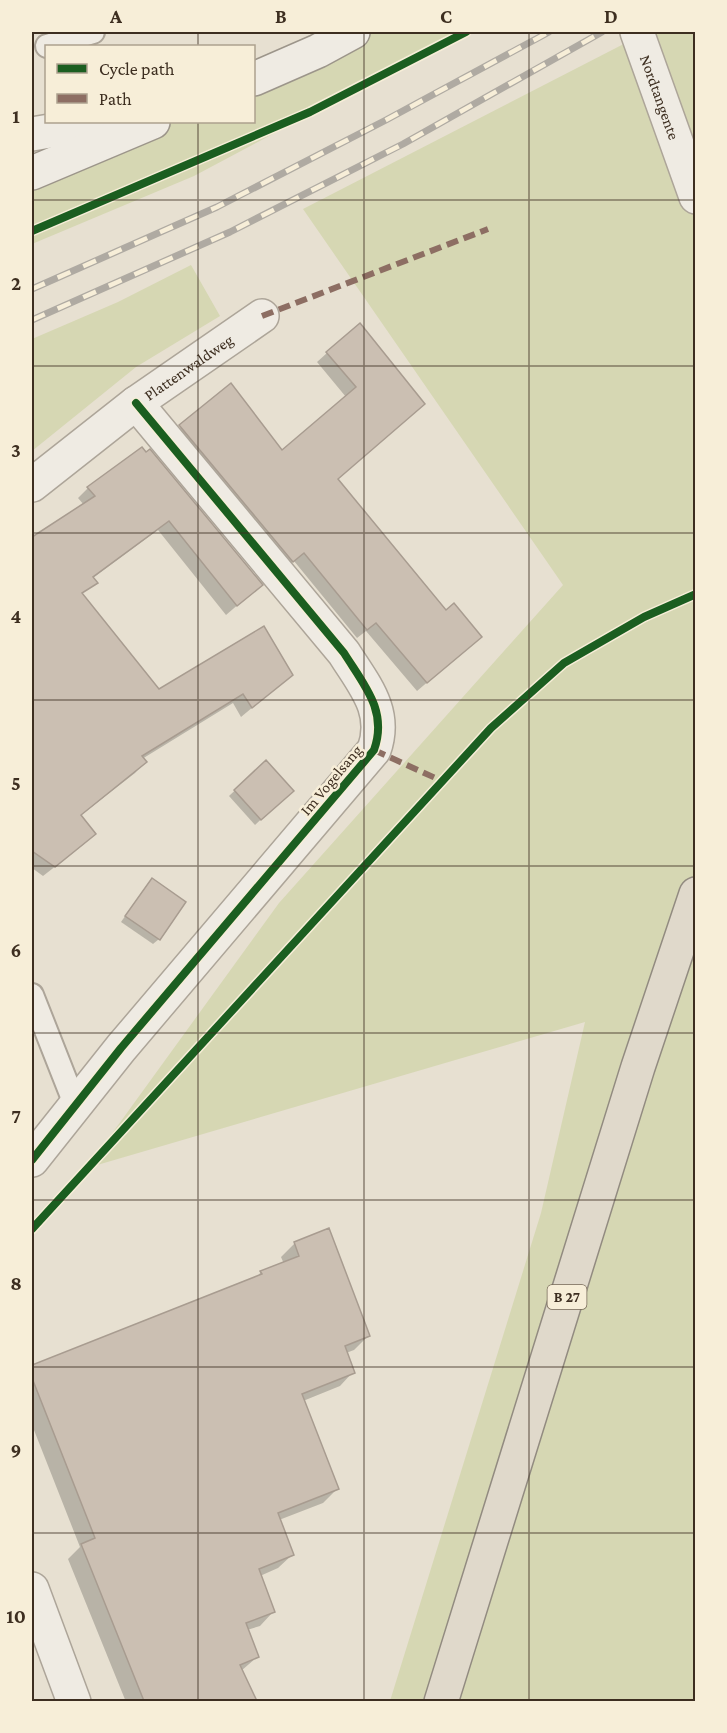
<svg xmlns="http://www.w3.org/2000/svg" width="727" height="1733" font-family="'Crimson Pro',serif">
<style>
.green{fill:#d6d7b3}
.shadow{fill:#0003}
.building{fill:#cbbfb2;stroke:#a89c90;stroke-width:1.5}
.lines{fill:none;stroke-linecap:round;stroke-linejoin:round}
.service-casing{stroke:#ada599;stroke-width:26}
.minor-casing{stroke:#ada599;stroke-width:36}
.secondary-casing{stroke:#9c958a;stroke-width:36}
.trunk-casing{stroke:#928b80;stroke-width:36}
.service{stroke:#efebe3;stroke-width:22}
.minor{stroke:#efebe3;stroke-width:33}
.secondary{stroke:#efebe3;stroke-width:33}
.trunk{stroke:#e0d9cb;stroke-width:33}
.rail-casing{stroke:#afaaa2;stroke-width:7}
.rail{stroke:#f7eed8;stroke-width:4.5;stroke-dasharray:14;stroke-linecap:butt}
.quiet{stroke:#8d6e63;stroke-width:6;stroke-dasharray:12 6;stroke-linecap:butt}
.cycleway-casing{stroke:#f7eed8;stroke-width:11}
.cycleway{stroke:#1b5e20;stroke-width:8}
.grid{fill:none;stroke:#3d2e20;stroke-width:1.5;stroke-opacity:0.55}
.labels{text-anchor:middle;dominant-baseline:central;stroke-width:5;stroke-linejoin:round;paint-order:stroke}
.shield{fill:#f7eed8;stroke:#756857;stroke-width:1.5}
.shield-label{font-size:15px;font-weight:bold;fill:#3d2e20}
.street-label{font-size:16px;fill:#3d2e20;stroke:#f7eed8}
.neatline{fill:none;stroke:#3d2e20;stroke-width:2}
.grid-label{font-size:20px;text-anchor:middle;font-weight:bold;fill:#3d2e20}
</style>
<rect width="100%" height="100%" fill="#e7e0d1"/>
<g class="green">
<polygon points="368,32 465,32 194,176 32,244 32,181 170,122 254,122 254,85"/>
<polygon points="647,32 695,32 695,1701 390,1701 541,1213 585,1022 87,1168 279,903 563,585 303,209"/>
<polygon points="191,265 220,316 136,367 32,451 32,339 118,302"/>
</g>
<g class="shadow">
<polygon points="327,353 423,404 337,479 470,646 417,691 366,631 357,638 294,561 282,570 171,436 231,385 282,452 346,397 317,362"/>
<polygon points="141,449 261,585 226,615 158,530 32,623 32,539 84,505 78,498 88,488"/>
<polygon points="113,635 159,691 291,675 241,717 233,703 142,759 145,762 135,773 80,816 84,844 43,876 32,868 32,703"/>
<polygon points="265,762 286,796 255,825 229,796"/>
<polygon points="147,885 159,939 153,944 121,922"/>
<polygon points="295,1243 368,1336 354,1350 346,1353 353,1372 340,1386 303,1401 337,1489 323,1503 279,1520 292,1555 278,1568 260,1576 273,1612 260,1626 247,1630 257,1657 241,1671 249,1688 243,1702 126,1702 68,1559 80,1547 32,1425 32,1367 256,1278 261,1272 284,1264 281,1257"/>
</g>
<g class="building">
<polygon points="360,323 425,404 338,479 446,610 454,603 482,637 427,683 376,623 367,630 304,553 293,562 179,425 231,383 282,450 356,387 326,352"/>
<polygon points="142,447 146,452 150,449 263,585 237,606 169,521 93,577 98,583 82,593 159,689 264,626 293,675 252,708 243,694 142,756 147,762 81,815 96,834 55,867 32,851 32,537 95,496 87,487"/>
<polygon points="266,760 294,791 261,820 234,790"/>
<polygon points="152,878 186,902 160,940 125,916"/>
<polygon points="329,1228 370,1336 345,1346 355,1373 302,1394 339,1489 278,1513 294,1555 259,1569 275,1612 246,1623 259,1657 240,1665 257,1701 144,1701 81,1544 95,1538 32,1378 32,1365 262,1274 260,1271 299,1256 294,1242"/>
</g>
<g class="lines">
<defs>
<g id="service">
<polyline points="47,46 93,32"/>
<polyline points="32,995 75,1104"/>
</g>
<g id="minor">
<path id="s1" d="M637,32L696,197"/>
<polyline points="32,134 103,122"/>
<path id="s2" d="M32,485L136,403L262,316"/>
<path d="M32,1160L121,1048L374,750C388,711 364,685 344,653L136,403"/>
<polyline points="32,1589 74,1702"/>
</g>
<g id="secondary">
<polyline points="254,79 318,51 353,32"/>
<polyline points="32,173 153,122"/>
</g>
<polyline id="trunk" points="441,1702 638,1067 696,894"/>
</defs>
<use href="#service" class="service-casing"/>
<use href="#minor" class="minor-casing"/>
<use href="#secondary" class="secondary-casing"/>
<use href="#trunk" class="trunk-casing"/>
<use href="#service" class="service"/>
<use href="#minor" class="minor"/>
<use href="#secondary" class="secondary"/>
<use href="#trunk" class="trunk"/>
<defs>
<g id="rail">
<polyline points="32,289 217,207 386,120 549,32"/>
<polyline points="32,320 230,232 403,144 602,32"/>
</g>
</defs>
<use href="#rail" class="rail-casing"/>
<use href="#rail" class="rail"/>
<g class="quiet">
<polyline points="262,316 488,229"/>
<polyline points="374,750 442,781"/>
</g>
<defs>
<g id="cycleway">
<polyline points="32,231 310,112 466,32"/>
<path d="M32,1160L121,1048L374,750C388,711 364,685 344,653L136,403"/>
<polyline points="32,1229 491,728 564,663 644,617 696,594"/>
</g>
</defs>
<use href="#cycleway" class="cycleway-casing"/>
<use href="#cycleway" class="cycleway"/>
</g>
<path class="grid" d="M198,32V46M364,32V1702M529,32V1702M198,122V1702M32,200H696M32,366H696M32,533H696M32,700H696M32,866H696M32,1033H696M32,1200H696M32,1367H696M32,1533H696"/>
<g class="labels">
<rect class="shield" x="547.5" y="1285" width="39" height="24" rx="4.5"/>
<g class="shield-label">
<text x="567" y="1297">B 27</text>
</g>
<g class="street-label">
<text stroke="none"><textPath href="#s1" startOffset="69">Nordtangente</textPath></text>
<text stroke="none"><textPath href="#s2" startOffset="196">Plattenwaldweg</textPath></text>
<text transform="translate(331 780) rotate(-50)">Im Vogelsang</text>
</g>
</g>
<rect width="727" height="1733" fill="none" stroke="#f7eed8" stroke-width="66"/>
<rect x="45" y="45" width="210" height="78" fill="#f7eed8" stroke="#ada18e" stroke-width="1.5"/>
<rect x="57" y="64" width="30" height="9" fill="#1b5e20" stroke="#ada18e" stroke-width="1.5"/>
<text x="99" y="75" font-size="18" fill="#3d2e20">Cycle path</text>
<rect x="57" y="94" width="30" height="9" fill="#8d6e63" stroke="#ada18e" stroke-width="1.5"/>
<text x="99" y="105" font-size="18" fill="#3d2e20">Path</text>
<rect x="33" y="33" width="661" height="1667" class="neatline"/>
<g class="grid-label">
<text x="116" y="23">A</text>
<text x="281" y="23">B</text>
<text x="446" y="23">C</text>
<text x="611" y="23">D</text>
<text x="16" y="123">1</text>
<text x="16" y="290">2</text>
<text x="16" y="457">3</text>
<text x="16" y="623">4</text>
<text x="16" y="790">5</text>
<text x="16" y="957">6</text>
<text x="16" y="1123">7</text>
<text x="16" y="1290">8</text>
<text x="16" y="1457">9</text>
<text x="16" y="1623">10</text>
</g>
</svg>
